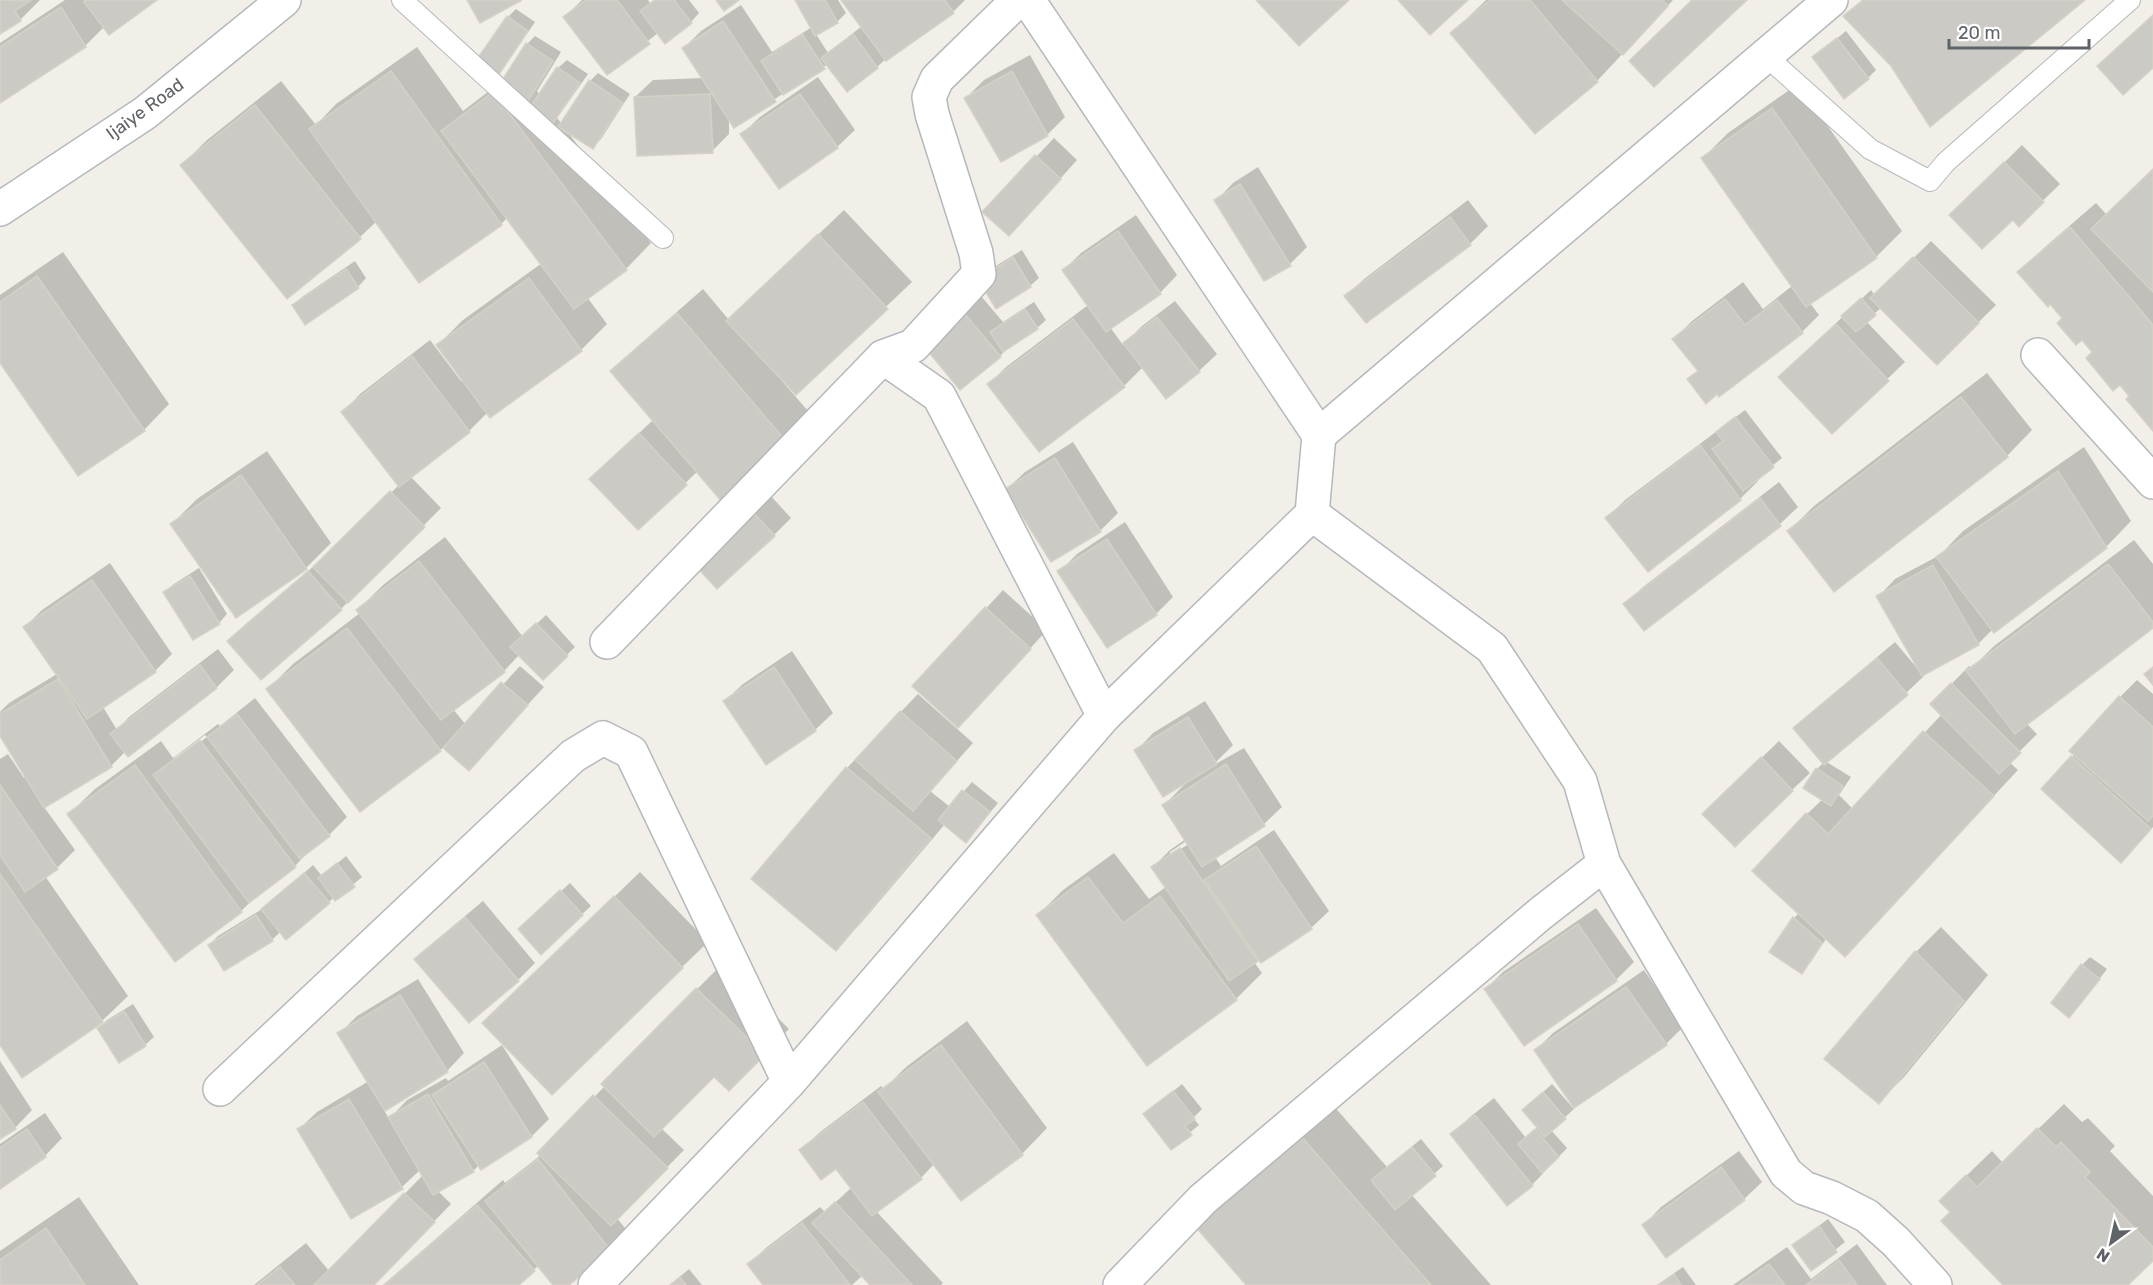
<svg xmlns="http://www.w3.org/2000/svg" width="2153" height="1285" font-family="Rubik,sans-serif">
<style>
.shadow{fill:#0003;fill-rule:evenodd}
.building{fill:#cccac5;stroke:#d6d1c6;stroke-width:1.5}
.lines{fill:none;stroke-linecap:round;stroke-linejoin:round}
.lane-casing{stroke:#b5b8bc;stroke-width:22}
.street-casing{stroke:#b5b8bc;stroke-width:36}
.lane{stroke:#fff;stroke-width:20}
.street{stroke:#fff;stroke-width:33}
.labels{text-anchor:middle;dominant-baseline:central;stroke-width:4.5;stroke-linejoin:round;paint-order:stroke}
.street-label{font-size:18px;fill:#5f6368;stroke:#fff}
</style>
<rect width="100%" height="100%" fill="#f1efe8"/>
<g class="shadow">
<polygon points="0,0 40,0 20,20 0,32"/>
<polygon points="65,0 84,0 86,2 88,0 154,0 105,26 85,46 0,101 0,43"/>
<polygon points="582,0 648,0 650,3 654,0 689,0 699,13 691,22 658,33 608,73 565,17"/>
<polygon points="797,0 838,0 846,13 837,22 816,34 828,53 862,26 843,0 965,0 953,12 886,59 877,67 828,64 734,126 729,117 729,134 712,151 635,97 653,80 703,78 683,49 701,31 741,5 772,52 812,27"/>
<polygon points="1486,0 1673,0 1597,81 1535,132 1452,33"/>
<polygon points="516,9 535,22 503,69 495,78 508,17"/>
<polygon points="1846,31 1876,70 1868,78 1814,57"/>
<polygon points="535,36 561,52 537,91 540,95 558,68 567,60 588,74 557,118 562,124 590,81 598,73 630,94 601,139 593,147 567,131 651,243 626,269 587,297 607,324 581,350 490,416 488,412 469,431 410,476 441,508 341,609 229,642 246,624 327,555 399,485 343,412 360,394 430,340 461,381 463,379 438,345 463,320 542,263 508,217 501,224 377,221 360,237 287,297 182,165 207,140 281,81 316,125 336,104 417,47 463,111 506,78 527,44"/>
<polygon points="1030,55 1065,117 1047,135 1001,160 966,98 984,80"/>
<polygon points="818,77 855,130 837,147 742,134 760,117"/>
<polygon points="1798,84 1902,231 1876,257 1810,303 1819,315 1802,332 1689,379 1699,369 1674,339 1692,321 1743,282 1763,309 1792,286 1703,158 1728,133"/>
<polygon points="1054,138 1077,160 1026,217 984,212"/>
<polygon points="2022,145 2060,184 2019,224 2013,217 1951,215"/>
<polygon points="1258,167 1307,247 1290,264 1216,201 1233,183"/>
<polygon points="2153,170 2153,429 2131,396 2064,318 2019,272 2045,247 2096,203 2107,215"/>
<polygon points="1468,200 1488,226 1470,244 1366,321 1346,296 1364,279"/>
<polygon points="844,210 912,282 796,392 784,379 782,381 815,419 789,445 698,471 638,528 591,479 654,419 612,371 638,346 703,289 729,320"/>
<polygon points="1136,215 1177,275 1160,293 1110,327 1123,345 1142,326 1175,301 1217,354 1199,371 1143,367 1124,386 989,384 1006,367 1088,305 1064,270 1081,253"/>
<polygon points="1931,241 1996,305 1937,363 1882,307 1866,321 1905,362 1832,432 1797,360 1871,290 1875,296"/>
<polygon points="1022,250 1039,278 1030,286 989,270"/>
<polygon points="63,252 169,404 144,430 0,361 0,295"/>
<polygon points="355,261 366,278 358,287 294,305 302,297"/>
<polygon points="981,296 1003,322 1034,302 1046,320 1037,328 1010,346 1000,356 925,345"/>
<polygon points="1987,373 2032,430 2007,456 1789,531 1814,506"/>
<polygon points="1745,410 1782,458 1756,479 1758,481 1740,499 1648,570 1607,518 1625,500"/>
<polygon points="1073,442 1118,513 1101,530 1052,560 1007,489 1025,472"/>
<polygon points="2084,447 2131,521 2106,547 1993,629 1978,644 1922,674 1924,676 1906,693 1825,761 1851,777 1839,795 1853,809 1942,714 1932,704 1969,666 1972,668 1994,646 2134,540 2153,564 2153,627 2026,723 2037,734 2009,762 2018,770 1845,955 1826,939 1810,963 1802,972 1794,918 1799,913 1807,814 1823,799 1817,769 1824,762 1795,728 1813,711 1895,642 1917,668 1918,667 1878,597 1895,579 1940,555 1963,531"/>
<polygon points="267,451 331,543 306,568 172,524 197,499"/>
<polygon points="1779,482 1798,507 1780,524 1644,629 1625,604 1643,587"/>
<polygon points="770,495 791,518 774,535 696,564"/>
<polygon points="1125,522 1173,597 1156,614 1059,572 1077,554"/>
<polygon points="445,537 523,637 546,615 575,647 543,678 520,654 504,671 453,709 466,725 520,666 544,687 469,769 444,747 440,750 268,689 293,664 360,613 358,610 383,585"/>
<polygon points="110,563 172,654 155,671 103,707 117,730 129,717 218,649 234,670 217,687 129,755 126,751 111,766 44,807 75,850 57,868 45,876 128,996 102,1021 0,1043 0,759 8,754 24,778 27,776 0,733 0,712 9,703 57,674 25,627 42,610"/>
<polygon points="199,568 227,614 219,623 165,592 174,584"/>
<polygon points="1003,590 1047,630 976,708 915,686"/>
<polygon points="792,651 833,713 815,730 725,701 743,684"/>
<polygon points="2137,680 2153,694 2153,827 2121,861 2043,789 2075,754 2120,697"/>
<polygon points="918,694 973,743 930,791 950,807 972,782 998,803 966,841 945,824 861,923 836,949 753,879 847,768"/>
<path d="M255,698L347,817L329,835L312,848L295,866L261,892L241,911L175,959L69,814L95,789L161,741L173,758L218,724L220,726ZM205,735L207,737L174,762V758Z"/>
<path d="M1205,701L1233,745L1212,766L1244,748L1282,807L1264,824L1215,857L1221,866L1274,830L1329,911L1311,928L1261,961L1259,958L1254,962L1262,973L1237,998L1147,1064L1038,915L1063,890L1114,853L1149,899L1166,887L1153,867L1170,850L1186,839L1164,805L1186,783L1136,751L1153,733ZM1185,842L1187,845L1170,856V852Z"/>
<polygon points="1779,741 1810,773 1792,790 1722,796"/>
<polygon points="346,856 362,877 336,899 334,897 329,902 281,931 272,940 209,945 218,936 264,908 313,865 322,876"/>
<polygon points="640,872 708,942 552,1093 510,998"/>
<polygon points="570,883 591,906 541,952 529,921"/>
<polygon points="483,901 535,963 518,980 416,959 434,942"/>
<polygon points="1596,908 1634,962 1616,980 1524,1044 1486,989 1503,972"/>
<polygon points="1941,927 1988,975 1904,1077 1879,1102 1826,1059 1916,952"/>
<polygon points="2090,957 2107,969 2077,1008 2082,965"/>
<polygon points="723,963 789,1029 729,1089 714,1075 661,1128 684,1150 617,1218 628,1232 567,1285 555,1285 539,1265 517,1285 383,1285 503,1180 505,1183 541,1155 539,1153 605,1086 603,1084"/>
<polygon points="1644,970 1683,1027 1666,1044 1536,1050 1553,1033"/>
<polygon points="418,979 464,1053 447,1071 384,1110 389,1119 407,1100 446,1078 448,1081 502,1045 549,1119 532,1136 481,1168 479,1165 473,1171 438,1191 451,1204 372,1285 254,1285 306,1243 329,1271 423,1175 420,1170 402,1187 352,1217 299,1129 317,1112 369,1081 339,1034 357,1016"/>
<polygon points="133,1004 154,1037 145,1045 99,1028 107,1020"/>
<polygon points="967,1021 1047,1128 1022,1154 961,1199 934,1164 921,1178 876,1211 943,1283 941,1285 872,1285 863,1275 852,1285 765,1285 749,1264 767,1247 820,1207 825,1212 852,1187 837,1167 801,1151 819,1133 881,1086 884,1089 906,1067"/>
<polygon points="0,1061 32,1110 15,1128 0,1137"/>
<polygon points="1182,1084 1202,1109 1193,1118 1199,1125 1171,1148 1145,1114"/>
<polygon points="1552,1084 1574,1109 1551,1130 1567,1148 1532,1185 1452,1134 1470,1117 1494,1098 1526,1138 1538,1127 1532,1102"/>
<polygon points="1332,1104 1387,1167 1421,1139 1443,1166 1411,1194 1491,1285 1248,1285 1197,1226"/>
<polygon points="2064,1104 2082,1122 2088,1118 2115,1146 2110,1151 2153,1196 2153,1259 2126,1285 2005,1285 1952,1212 1966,1176 1992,1151 2003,1163"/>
<polygon points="45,1113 62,1138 45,1156 0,1188 0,1144"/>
<polygon points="1739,1151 1762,1182 1744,1199 1666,1256 1644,1225 1661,1207"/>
<polygon points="79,1197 139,1285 0,1285 0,1251"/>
<polygon points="1828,1219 1845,1242 1811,1269 1794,1245"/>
<polygon points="1857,1244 1887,1285 1733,1285 1787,1247 1811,1279"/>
<polygon points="1683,1267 1696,1285 1657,1285"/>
<polygon points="689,1269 702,1285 670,1285"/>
</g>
<g class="building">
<polygon points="0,0 30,1 15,11 21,21 0,34"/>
<polygon points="87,0 157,0 109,35 84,2"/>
<polygon points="467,0 522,0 480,23"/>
<polygon points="586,0 617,0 650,44 607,75 563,17"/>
<polygon points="655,0 674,0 692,23 665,44 640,11"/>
<polygon points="716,0 739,0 724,11"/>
<polygon points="795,0 825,0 838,23 815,36"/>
<polygon points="841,0 945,0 954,13 886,61"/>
<polygon points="1256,0 1349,0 1299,46"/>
<polygon points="1398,0 1468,0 1430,35"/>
<polygon points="1490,0 1530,0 1598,82 1535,134 1450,33"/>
<polygon points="1562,0 1662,0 1668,6 1623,55"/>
<polygon points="1692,0 1747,0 1654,87 1629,61"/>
<polygon points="1863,0 2085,0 1930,127 1891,66 1843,16"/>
<polygon points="61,7 86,47 0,103 0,47"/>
<polygon points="2153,15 2153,68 2123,95 2097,66"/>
<polygon points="507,16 528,31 495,80 473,65"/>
<polygon points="723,21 776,102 734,128 682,48"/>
<polygon points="802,34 825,69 783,95 761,61"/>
<polygon points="853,34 878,68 847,92 821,58"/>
<polygon points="1837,38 1869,79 1844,99 1812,57"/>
<polygon points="526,43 553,61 526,104 498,87"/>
<polygon points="557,67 580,83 553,123 530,107"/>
<polygon points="391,71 502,225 419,283 309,129"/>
<polygon points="1012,71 1048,136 1001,162 964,98"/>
<polygon points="589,80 623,103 593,149 558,127"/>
<polygon points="493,92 627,270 574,309 441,131"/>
<polygon points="710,94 713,153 637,156 634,97"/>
<polygon points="800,94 838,148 779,189 740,134"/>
<polygon points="255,105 361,239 287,299 180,165"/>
<polygon points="1772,108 1877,258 1806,307 1701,158"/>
<polygon points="1035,155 1061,179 1009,236 982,212"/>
<polygon points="2004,162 2044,202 2019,227 2013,220 1982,249 1949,215"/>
<polygon points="2153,169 2153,292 2091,229"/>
<polygon points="1240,184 1291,266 1264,281 1214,200"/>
<polygon points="1450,217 1471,245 1366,323 1344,296"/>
<polygon points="2070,227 2153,325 2153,431 2126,399 2129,396 2120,385 2113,391 2086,358 2092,352 2082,340 2076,345 2057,323 2062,318 2050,304 2048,307 2017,272"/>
<polygon points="1118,231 1161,294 1106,332 1062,270"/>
<polygon points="818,234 888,309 796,395 726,321"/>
<polygon points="1013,257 1031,287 996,309 978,279"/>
<polygon points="1913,257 1979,323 1937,365 1870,298"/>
<polygon points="346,269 359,288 305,325 292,305"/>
<polygon points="37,276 145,431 78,476 0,363 0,302"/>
<polygon points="529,278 582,351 490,418 436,345"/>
<polygon points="1861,298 1876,315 1856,332 1841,316"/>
<polygon points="1725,299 1745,325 1777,300 1803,333 1719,397 1717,394 1706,404 1687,379 1698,371 1672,339"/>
<polygon points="1025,309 1038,329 1003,352 990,332"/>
<polygon points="963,312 1001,357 960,390 923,345"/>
<polygon points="677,313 790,446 723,503 610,371"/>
<polygon points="1157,317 1200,372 1166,399 1123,343"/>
<polygon points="1073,319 1125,387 1039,452 987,384"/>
<polygon points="1836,324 1889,381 1832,434 1778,377"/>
<polygon points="412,356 470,432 399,487 341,412"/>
<polygon points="1961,397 2008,457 1834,592 1787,531"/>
<polygon points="1735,417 1774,467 1743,491 1712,449 1723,441 1716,432"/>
<polygon points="639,433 687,485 638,530 589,479"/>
<polygon points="1700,445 1741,500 1648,572 1605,518"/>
<polygon points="1055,458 1101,532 1051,562 1005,489"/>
<polygon points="2058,471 2107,548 1994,633 1936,557"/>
<polygon points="241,475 307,569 236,618 170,524"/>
<polygon points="390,491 425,527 348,603 313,567"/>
<polygon points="1760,498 1781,526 1644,631 1623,604"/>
<polygon points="752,511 775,536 717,589 694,564"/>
<polygon points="1107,539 1157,615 1107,648 1057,571"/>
<polygon points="419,561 505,672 441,720 356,610"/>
<polygon points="2108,564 2153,622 2153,628 2015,734 1966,671"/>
<polygon points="1933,565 1979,645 1922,676 1876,596"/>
<polygon points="308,571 342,610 261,680 227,641"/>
<polygon points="190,576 220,624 193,640 163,592"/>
<polygon points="92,580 156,672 87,719 23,627"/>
<polygon points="985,607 1031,649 958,728 912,686"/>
<polygon points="536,623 568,656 543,680 510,647"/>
<polygon points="347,628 441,751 360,812 266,689"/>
<polygon points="1877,658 1908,695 1824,765 1793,728"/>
<polygon points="200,665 217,688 128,757 110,734"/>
<polygon points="774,667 816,731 766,765 723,701"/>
<polygon points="2153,667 2153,685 2144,674"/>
<polygon points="58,679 112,767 44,808 0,736 0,714"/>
<polygon points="501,682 528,705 469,771 443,748"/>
<polygon points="1951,683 2021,753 1999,774 1930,704"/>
<polygon points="2119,696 2153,727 2153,816 2148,821 2069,751"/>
<polygon points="900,711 957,761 913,811 855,760"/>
<polygon points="237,714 330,836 300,859 207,737"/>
<polygon points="1188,717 1217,764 1163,797 1134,750"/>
<polygon points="1923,731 1994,796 1845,957 1752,871 1806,813 1828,834"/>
<polygon points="200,740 296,867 249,903 153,775"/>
<polygon points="2071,756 2151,829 2121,863 2041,789"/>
<polygon points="1761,757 1793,791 1735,847 1702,814"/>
<polygon points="1226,764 1265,826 1202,867 1162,805"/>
<polygon points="135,765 242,912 175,962 67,814"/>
<polygon points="846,767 931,838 836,951 751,879"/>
<polygon points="1816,768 1843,786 1831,806 1803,788"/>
<polygon points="0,785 58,869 25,892 0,855"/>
<polygon points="962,790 990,812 966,843 938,820"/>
<polygon points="1256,846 1312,929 1261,963 1204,880"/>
<polygon points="1180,848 1258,961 1229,981 1151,867"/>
<polygon points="337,863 355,887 335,901 318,878"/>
<polygon points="304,873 330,903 286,940 261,909"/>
<polygon points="0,874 103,1022 22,1078 0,1045"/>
<polygon points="1088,877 1123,923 1160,896 1237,1000 1147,1066 1036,915"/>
<polygon points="560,890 583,915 541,955 518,929"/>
<polygon points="614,896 683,968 552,1095 482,1023"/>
<polygon points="256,915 273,941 224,971 208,945"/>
<polygon points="465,917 519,981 469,1023 414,959"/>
<polygon points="1793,917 1822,943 1802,974 1769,952"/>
<polygon points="1578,924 1617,981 1524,1046 1484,989"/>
<polygon points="1915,951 1964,1001 1879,1104 1824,1059"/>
<polygon points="2081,964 2100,979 2069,1018 2051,1003"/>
<polygon points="1626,987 1667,1045 1574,1108 1534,1050"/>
<polygon points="696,988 765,1055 729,1091 714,1077 654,1137 601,1084"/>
<polygon points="400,995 448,1072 385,1111 337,1033"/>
<polygon points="124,1011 146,1046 119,1063 97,1028"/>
<polygon points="941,1045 1023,1155 961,1201 878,1092"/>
<polygon points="484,1062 532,1137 481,1170 432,1095"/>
<polygon points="1173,1091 1195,1119 1185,1126 1192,1135 1171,1150 1143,1114"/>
<polygon points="1543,1092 1566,1119 1545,1137 1522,1110"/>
<polygon points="428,1094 474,1172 433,1195 388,1117"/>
<polygon points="593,1095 668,1168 611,1226 537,1153"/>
<polygon points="349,1099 403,1189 351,1219 297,1129"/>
<polygon points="863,1102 922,1179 872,1216 836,1169 821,1180 799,1150"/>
<polygon points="0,1105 16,1129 0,1139"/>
<polygon points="1475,1115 1533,1186 1507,1206 1450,1134"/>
<polygon points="2037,1128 2056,1147 2061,1142 2090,1172 2085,1177 2153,1247 2153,1261 2128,1285 2003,1285 1941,1221 1950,1212 1939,1201 1966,1175 1977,1187"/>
<polygon points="27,1129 46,1157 0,1189 0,1148"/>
<polygon points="1535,1129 1559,1157 1542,1173 1518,1144"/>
<polygon points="1300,1135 1431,1285 1246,1285 1195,1226"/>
<polygon points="1412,1147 1436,1176 1395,1210 1371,1180"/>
<polygon points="538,1159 611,1251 569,1285 553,1285 485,1201"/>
<polygon points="1721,1167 1745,1200 1666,1258 1642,1225"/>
<polygon points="404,1193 435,1222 374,1285 314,1285"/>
<polygon points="835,1202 912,1285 870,1285 812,1223"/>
<polygon points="477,1205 535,1271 519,1285 384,1285"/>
<polygon points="802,1223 850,1285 763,1285 747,1264"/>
<polygon points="1819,1226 1837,1252 1811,1271 1792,1245"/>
<polygon points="46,1228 85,1285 0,1285 0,1260"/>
<polygon points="1839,1260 1857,1285 1806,1285"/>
<polygon points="1769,1264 1785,1285 1739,1285"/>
<polygon points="280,1267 295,1285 257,1285"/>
<polygon points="1674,1274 1681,1285 1659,1285"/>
<polygon points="680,1277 686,1285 670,1285"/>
</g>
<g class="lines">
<defs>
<g id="lane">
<polyline points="402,0 663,238"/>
<polyline points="1766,56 1870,149 1930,181 1946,162 2130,0"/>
</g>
<g id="street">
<polyline points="1028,0 1319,435 1312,514 1492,648 1580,781 1604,864 1786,1173 1804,1188 1832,1198 1867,1216 1896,1242 1935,1285"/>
<polyline points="0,209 145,113 284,0"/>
<polyline points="2038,355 2153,482"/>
<polyline points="883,357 939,396 1104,716"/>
<polyline points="1319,435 1831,0"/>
<polyline points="607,642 883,357 913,346 979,274 976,253 932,114 929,97 937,79 1018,0"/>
<polyline points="220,1089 573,756 603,738 631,752 789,1082"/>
<polyline points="595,1285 789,1082 1104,716 1312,514"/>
<polyline points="1120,1285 1203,1199 1540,914 1604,864"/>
</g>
</defs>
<use href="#lane" class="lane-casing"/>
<use href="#street" class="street-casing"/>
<use href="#lane" class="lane"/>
<use href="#street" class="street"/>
</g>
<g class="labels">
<g class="street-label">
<text transform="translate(145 109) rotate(-36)">Ijaiye Road</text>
</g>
</g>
<g transform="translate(2111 1243) rotate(213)" stroke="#ffffff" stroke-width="4.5" paint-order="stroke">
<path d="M0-4.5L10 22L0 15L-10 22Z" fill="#5f6368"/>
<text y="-9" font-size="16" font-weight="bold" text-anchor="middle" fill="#5f6368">N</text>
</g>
<path d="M1949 39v9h140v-9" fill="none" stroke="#5f6368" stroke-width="3"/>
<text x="1958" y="39" font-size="18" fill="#5f6368" stroke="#ffffff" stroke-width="4.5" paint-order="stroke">20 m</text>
</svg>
